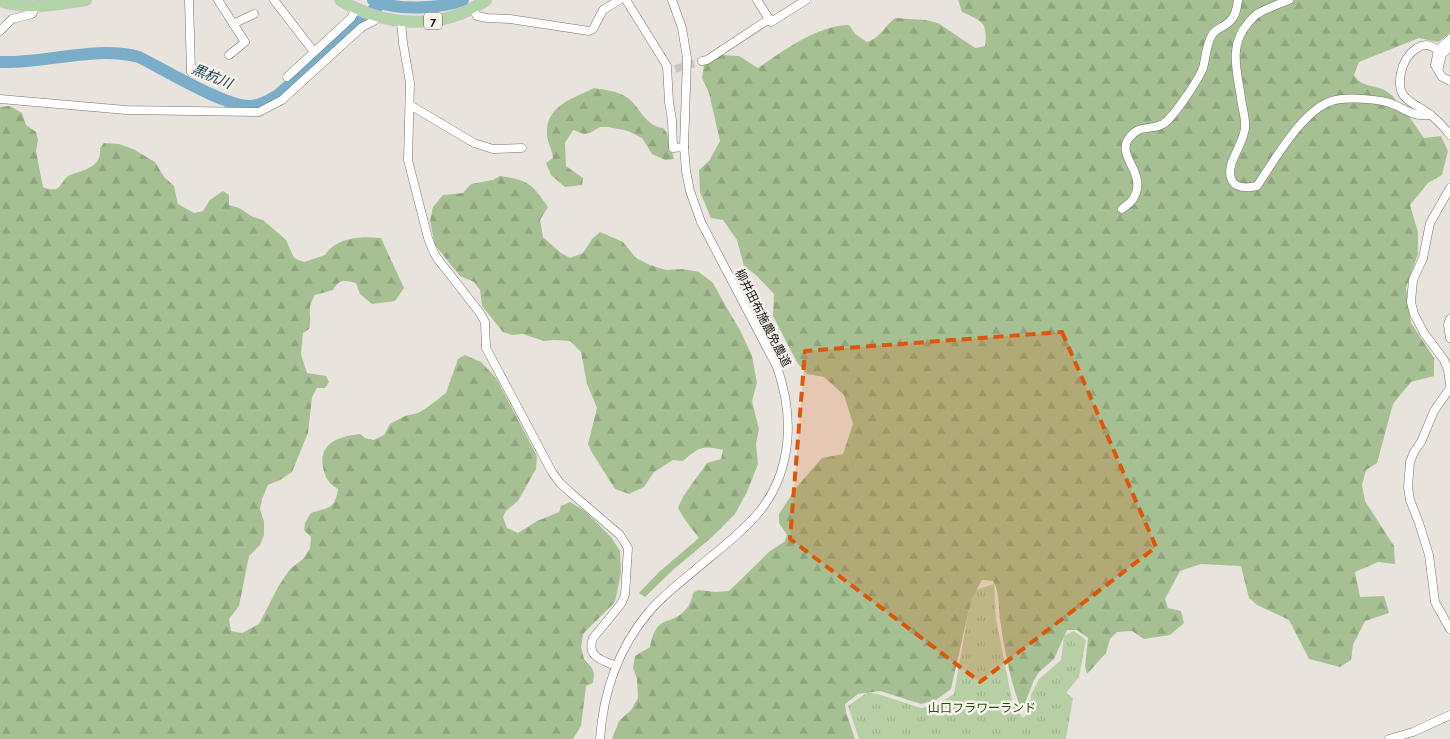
<svg xmlns="http://www.w3.org/2000/svg" width="1450" height="739" font-family="Raleway,'Noto Sans JP',sans-serif">
<style>
.grass{fill:url(#grass-tufts)}
.forest{fill:url(#forest-firs)}
.lines{fill:none;stroke-linecap:round;stroke-linejoin:round}
.river{stroke:#79adc8;stroke-width:12}
.minor-tunnel{stroke:#c9c5bf;stroke-width:8;stroke-dasharray:8 4;stroke-linecap:butt}
.minor-casing{stroke:#76726d;stroke-width:9}
.major-casing{stroke:#c3c3c2;stroke-width:12}
.minor{stroke:#fff;stroke-width:8}
.major{stroke:#b3d4a9;stroke-width:10}
.marked{fill:#de560c;fill-opacity:0.2;stroke:#de560c;stroke-width:4;stroke-dasharray:10 6;stroke-linejoin:round}
.labels{text-anchor:middle;dominant-baseline:central;stroke-width:5;stroke-linejoin:round;paint-order:stroke}
.shield{fill:#f5f1eb;stroke:#5a5855;stroke-width:1}
.shield-label{font-size:11px;font-weight:bold;fill:#181715}
.street-label{font-size:12px;fill:#181715;stroke:#f5f1eb}
.park-label{font-size:12px;fill:#325010;stroke:#f5f1eb}
.water-label{font-size:14px;font-style:italic;fill:#0e3b4f;stroke:#f5f1eb}
</style>
<defs>
<pattern id="grass-tufts" width="24" height="20" patternUnits="userSpaceOnUse" patternTransform="scale(1.25)"><rect width="24" height="20" fill="#b8cfa5"/><path d="M3 7l-1-3M5 7V3M7 7l1-3M15 17l-1-3M17 17v-4M19 17l1-3" fill="none" stroke="#9db18d"/></pattern>
<pattern id="forest-firs" width="22" height="20" patternUnits="userSpaceOnUse" patternTransform="scale(1.25)"><rect width="22" height="20" fill="#a7c093"/><path d="M5 1l3.5 6h-7zM16 11l3.5 6h-7z" fill="#8fa47e"/></pattern>
</defs>
<rect width="100%" height="100%" fill="#e8e4dd"/>
<polygon class="grass" points="994,584 996,619 1013,705 1023,718 1029,713 1031,695 1039,679 1061,660 1064,636 1074,631 1086,640 1079,677 1066,693 1073,698 1066,739 859,739 848,706 868,692 881,695 921,708 936,705 954,694 972,591"/>
<g class="forest">
<path d="M958,0H1450V33L1438,42L1419,38L1359,62L1354,75C1362,88 1374,84 1386,91C1398,98 1415,125 1424,138L1441,136L1448,151L1442,175L1428,183L1410,205L1418,232V254L1406,288L1411,323L1434,358V376L1411,382L1393,404L1377,463L1366,470L1362,485L1365,501L1394,546L1395,564L1378,562L1355,572L1360,597L1384,596L1389,613L1365,621L1353,645L1351,660L1340,667L1309,659L1289,620L1257,605L1249,598L1241,566L1201,564L1180,571L1165,599L1168,608L1181,611L1184,623L1170,635L1144,639L1132,631L1117,632L1110,639L1106,653L1087,674L1085,666L1088,638L1077,630H1067L1054,659L1039,672L1034,680L1022,711C1011,685 1004,648 1000,619C998,606 1000,593 993,581L982,580L971,600L951,689L936,700L921,704L880,691L858,694L845,704L846,712L855,739H612L619,721L631,710L638,698L637,679L633,668L635,656L650,647C657,611 671,628 687,608C690,604 692,598 693,593L698,590L715,592L729,591L769,552L785,541L787,535L779,523V514L796,488L822,458L843,454L853,424L844,395L824,377L807,374L798,364L773,316L774,294L757,276L744,266L737,240L723,220L711,218L700,192L699,170L709,161L720,141L709,93L702,78L704,65L722,55L739,56L758,68C783,51 818,25 849,25L855,34L867,42C880,38 885,26 895,18L925,20L938,23L975,48L985,46C988,22 982,21 962,12Z"/>
<path d="M594,88C606,90 618,91 628,98C640,107 645,126 663,128L667,133L674,159L665,160L652,154L642,138L628,131L609,127H600L590,133L584,134L573,130L565,143L566,166L583,178L582,185L565,187L551,175L546,163L553,158C552,149 547,141 547,135C545,106 572,99 594,88Z"/>
<path d="M10,106L22,113L26,125L36,132L38,140L36,151L43,187C61,194 58,185 68,176C71,174 76,173 79,172C93,167 101,163 100,148L104,143L119,144L133,149L155,162L164,177L174,186L178,204L194,213L203,211L210,200L223,191L229,195V205L239,208L253,217L263,220L286,240L294,258L304,262L325,255C337,237 361,236 381,238L404,288L395,301L372,304L360,294L356,283C344,280 339,279 333,290L315,295C305,313 313,313 309,329L303,333L301,354L307,373L326,376L329,382L325,388H317L312,397L308,433L292,472L280,480L268,485L262,499L260,509L264,522V535L260,545L249,556L239,606L229,619L231,631L242,633L259,624L278,587L290,569L303,559L310,548L311,537L304,530L305,523L311,513C328,507 335,510 338,489C329,484 325,478 323,467C318,443 340,436 360,434L365,438L374,440L384,435L390,424L405,416L418,413L425,409L446,393L458,359L465,355L481,362L496,378L537,456L536,469L518,501L506,511L503,517L507,528L518,533L537,521L559,512L561,506L570,502L585,511L611,537L620,551L621,573L615,602L583,634L581,647L584,659L592,668L594,674L593,683L586,686L581,726L573,739H0V107Z"/>
<path d="M500,176C529,180 532,184 548,207L540,220L543,237L561,253L570,258L583,253L592,239L600,232L623,242L636,258L650,265L666,270L683,269L699,272L713,283L728,310L740,330L752,356L757,383L752,401L759,429L756,444L758,464L747,492L735,514L712,537L674,569L645,597L639,593L659,572L699,538L685,520L678,508C683,493 698,477 707,463L721,459L723,450C703,445 699,447 683,461L673,460L654,472L644,487L629,494L615,489L591,451L588,444L597,408L587,384L581,352L570,341L554,340L544,341L523,334L512,335L503,332L482,306L480,290L474,282L460,276L435,245L430,221L433,207L443,195L463,193L471,184L493,180Z"/>
</g>
<g class="lines">
<g class="river">
<path d="M373,0C395,11 440,9 463,0"/>
<path d="M0,62C45,64 95,45 139,57C163,69 224,106 249,106C260,106 269,100 278,95L380,4"/>
</g>
<polyline class="minor-tunnel" points="675,69 702,61"/>
<defs>
<g id="minor">
<polyline points="189,0 191,72"/>
<polyline points="218,0 245,42 229,55"/>
<polyline points="274,0 314,52"/>
<polyline points="626,0 667,66 669,102 672,120 673,148 684,147"/>
<polyline points="757,0 771,22 806,0"/>
<path d="M1289,0C1279,4 1267,8 1257,14C1254,16 1252,19 1249,22C1228,45 1237,70 1241,98C1242,107 1246,119 1245,128C1243,146 1226,163 1231,178C1234,189 1248,188 1257,186C1274,161 1301,113 1329,102C1342,96 1373,99 1387,102C1397,105 1405,111 1415,114C1419,116 1426,115 1430,115"/>
<polyline points="473,9 477,16 487,18 510,19 589,31 593,29 603,10 619,0"/>
<path d="M401,21L403,43L410,83L408,160L428,238L433,251L437,258L480,313L485,322L486,348L552,472L560,483L571,493L620,535L628,548L625,595L621,604L593,638C586,657 602,660 616,666"/>
<polyline points="233,24 254,14"/>
<polyline points="0,31 12,19 32,14 36,6"/>
<polyline points="1438,50 1450,39"/>
<polyline points="702,61 707,60 769,19"/>
<polyline points="1439,67 1442,54 1450,48"/>
<polyline points="287,77 351,18 356,9"/>
<path d="M1450,81L1442,77L1435,65L1438,50C1431,45 1425,43 1417,48C1408,54 1403,62 1401,73C1395,101 1414,102 1431,115C1438,121 1445,128 1450,135"/>
<polyline points="0,99 126,110 259,112 282,100 362,27 374,21 377,17"/>
<polyline points="410,105 474,143 493,149 522,148"/>
<polyline points="1450,188 1430,223 1423,258 1413,280 1411,302 1414,314 1424,333 1444,360 1448,370 1450,384"/>
<path d="M1122,209C1125,206 1131,203 1133,199C1149,173 1115,157 1129,138C1139,124 1150,131 1163,124C1173,118 1199,79 1203,68C1206,57 1206,45 1212,35C1216,28 1225,27 1230,21C1236,16 1237,7 1238,0"/>
<polyline points="1450,319 1448,325 1450,338"/>
<polyline points="1450,388 1434,411 1421,442 1414,452 1410,462 1408,487 1410,500 1419,523 1429,555 1435,602 1450,629"/>
<path d="M600,739C603,694 618,649 648,613C661,597 679,583 695,570C717,551 742,533 760,511C793,469 794,415 777,367L701,222L690,191L686,171L684,147L687,58L682,28L672,0"/>
<polyline points="1389,739 1413,732 1450,715"/>
</g>
<g id="major">
<path d="M340,0C385,27 442,31 486,0"/>
<path d="M0,1C28,11 58,4 86,0"/>
</g>
</defs>
<use href="#minor" class="minor-casing"/>
<use href="#major" class="major-casing"/>
<use href="#minor" class="minor"/>
<use href="#major" class="major"/>
</g>
<path class="marked" d="M1062,332L1156,547L980,682L790,539L805,351Z"/>
<g class="labels">
<rect class="shield" x="424" y="12.5" width="18" height="17" rx="4"/>
<g class="shield-label">
<text x="433" y="21">7</text>
</g>
<g class="street-label">
<text transform="translate(763 318) rotate(63)">柳井田布施農免農道</text>
</g>
<g class="park-label">
<text x="982" y="708">山口フラワーランド</text>
</g>
<g class="water-label">
<text transform="translate(212 76) rotate(23)">黒杭川</text>
</g>
</g>
</svg>
